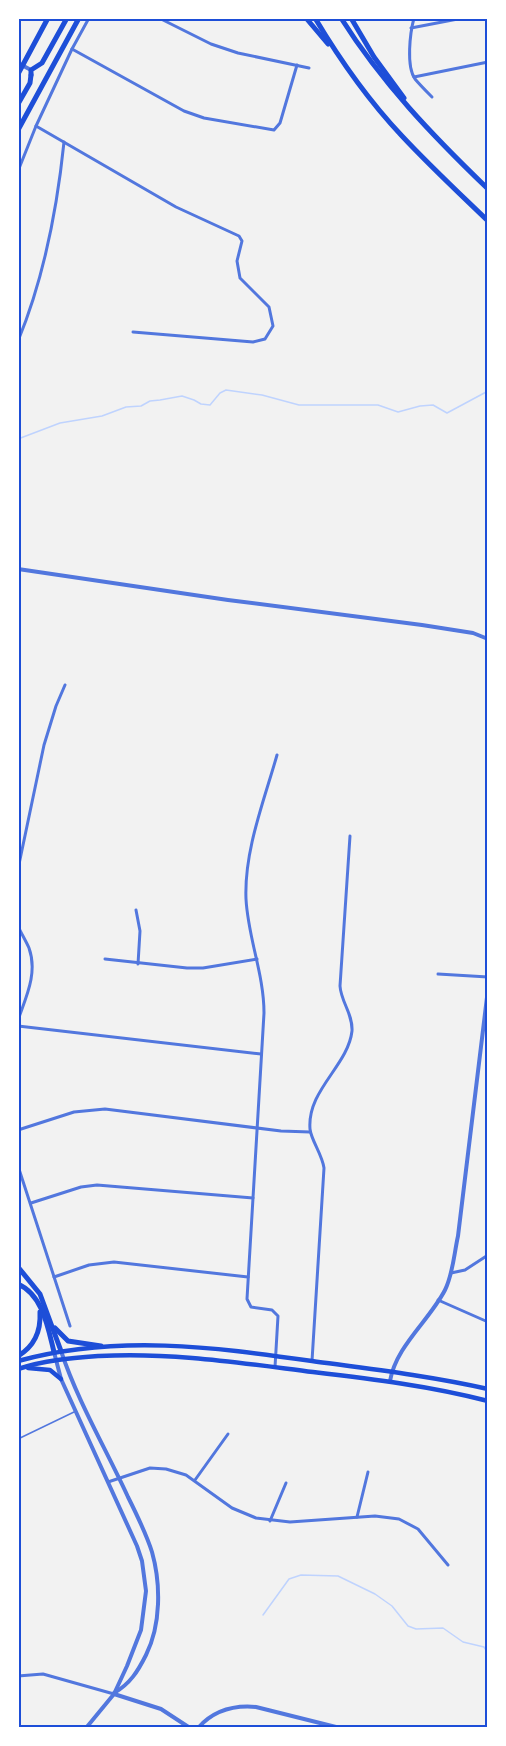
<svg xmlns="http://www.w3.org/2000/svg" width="506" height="1746" font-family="'Open Sans',sans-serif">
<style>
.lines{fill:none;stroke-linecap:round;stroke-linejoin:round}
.stream{stroke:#bfd3fe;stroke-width:1.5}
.service{stroke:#5277de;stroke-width:1.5}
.minor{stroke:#5277de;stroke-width:3}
.tertiary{stroke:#5277de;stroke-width:4}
.primary{stroke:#1d4ed8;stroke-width:4.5}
.trunk{stroke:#1d4ed8;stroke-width:5}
.motorway{stroke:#1d4ed8;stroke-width:5}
.neatline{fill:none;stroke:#1d4ed8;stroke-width:2}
</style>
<rect width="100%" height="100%" fill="#f2f2f2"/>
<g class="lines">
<g class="stream">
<polyline points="18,439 60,423 102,416 126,407 141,406 150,401 160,400 182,396 194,400 201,404 210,405 220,393 226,390 262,395 299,405 378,405 398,412 420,406 433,405 447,413 488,391"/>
<polyline points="263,1615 289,1579 301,1575 338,1576 375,1594 392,1606 408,1626 416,1629 443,1628 463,1642 484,1647 488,1653"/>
</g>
<polyline class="service" points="18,1439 74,1412"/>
<g class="minor">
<polyline points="159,18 211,44 238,53 309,68"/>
<path d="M414,18C410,33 406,66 415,79C420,85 426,91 432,97"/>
<polyline points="411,28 463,18"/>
<polyline points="72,49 184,111 204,118 274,130 280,123 297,65"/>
<polyline points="414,77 488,62"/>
<polyline points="36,126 176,207 239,236 242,241 237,261 240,278 269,307 273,326 265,339 253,342 133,332"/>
<polyline points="18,171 36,126 72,49 89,18"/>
<path d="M18,341C44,278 57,210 64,142"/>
<polyline points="18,869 44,745 56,706 65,685"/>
<polyline points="136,910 140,931 138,964"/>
<path d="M18,926C21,933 26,941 29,948C38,973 26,997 18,1020"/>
<polyline points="105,959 187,968 203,968 257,959"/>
<polyline points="438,974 488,977"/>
<polyline points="18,1026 261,1054"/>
<polyline points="18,1130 74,1112 105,1109 281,1131 310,1132"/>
<polyline points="18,1166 70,1326"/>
<polyline points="31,1203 81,1187 97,1185 253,1198"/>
<polyline points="451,1273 465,1270 488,1255"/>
<polyline points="54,1277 89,1265 114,1262 248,1277"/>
<polyline points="438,1300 488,1322"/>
<path d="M312,1361L324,1168C322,1154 311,1140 310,1129C307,1090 348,1066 352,1031C353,1014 341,1002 340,986L350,836"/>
<path d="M275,1367L278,1316L272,1310L251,1307L247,1299L264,1013C264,974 248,938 246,899C244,851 264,801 277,755"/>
<polyline points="195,1480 228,1434"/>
<polyline points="108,1482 150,1468 166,1469 186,1475 232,1508 256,1518 290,1522 375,1516 399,1519 418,1529 448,1565"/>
<polyline points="357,1517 368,1472"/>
<polyline points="270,1521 286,1483"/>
<polyline points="18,1676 43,1674 114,1694"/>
</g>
<g class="tertiary">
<polyline points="18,63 31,70"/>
<polyline points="18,569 228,600 422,625 473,633 488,639"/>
<path d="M61,1351C78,1402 106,1449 128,1497C137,1515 146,1533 152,1552C161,1584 161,1625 146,1655C138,1671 130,1684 114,1693"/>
<polyline points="54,1352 61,1379 137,1546 142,1561 146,1591 141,1630 127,1666 114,1694 86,1728"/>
<path d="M390,1381C396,1346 429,1321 445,1290C453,1274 454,1254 458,1236L488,989"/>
<polyline points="114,1694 161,1709 190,1728"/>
<path d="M198,1728C213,1711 234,1705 256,1707L340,1728"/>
</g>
<g class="primary">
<path d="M18,1361C117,1334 213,1347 312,1361C371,1369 430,1376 488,1389"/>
<polyline points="28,1368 50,1370 61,1379"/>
<path d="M18,1369C44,1360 72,1358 99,1356C171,1352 241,1363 313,1372C372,1379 430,1386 488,1401"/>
</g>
<g class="trunk">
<polyline points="18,104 30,83 31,75"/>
<polyline points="18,1267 40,1294 61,1351"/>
<path d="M18,1284C43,1295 48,1328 54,1352"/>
<polyline points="55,1328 68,1341 101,1346"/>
<path d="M18,1356C35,1346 41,1331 40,1312"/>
</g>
<g class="motorway">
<polyline points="306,18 328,44"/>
<path d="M315,18C340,60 369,101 402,136C430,166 459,193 488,221"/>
<path d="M341,18C382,83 433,136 488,189"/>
<polyline points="351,18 374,57 404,98"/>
<polyline points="18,74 48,18"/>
<polyline points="31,75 31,70 42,63 67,18"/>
<polyline points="18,130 79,18"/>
</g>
</g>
<rect width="506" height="1746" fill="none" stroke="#ffffff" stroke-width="39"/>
<rect x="20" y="20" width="466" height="1706" class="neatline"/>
</svg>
